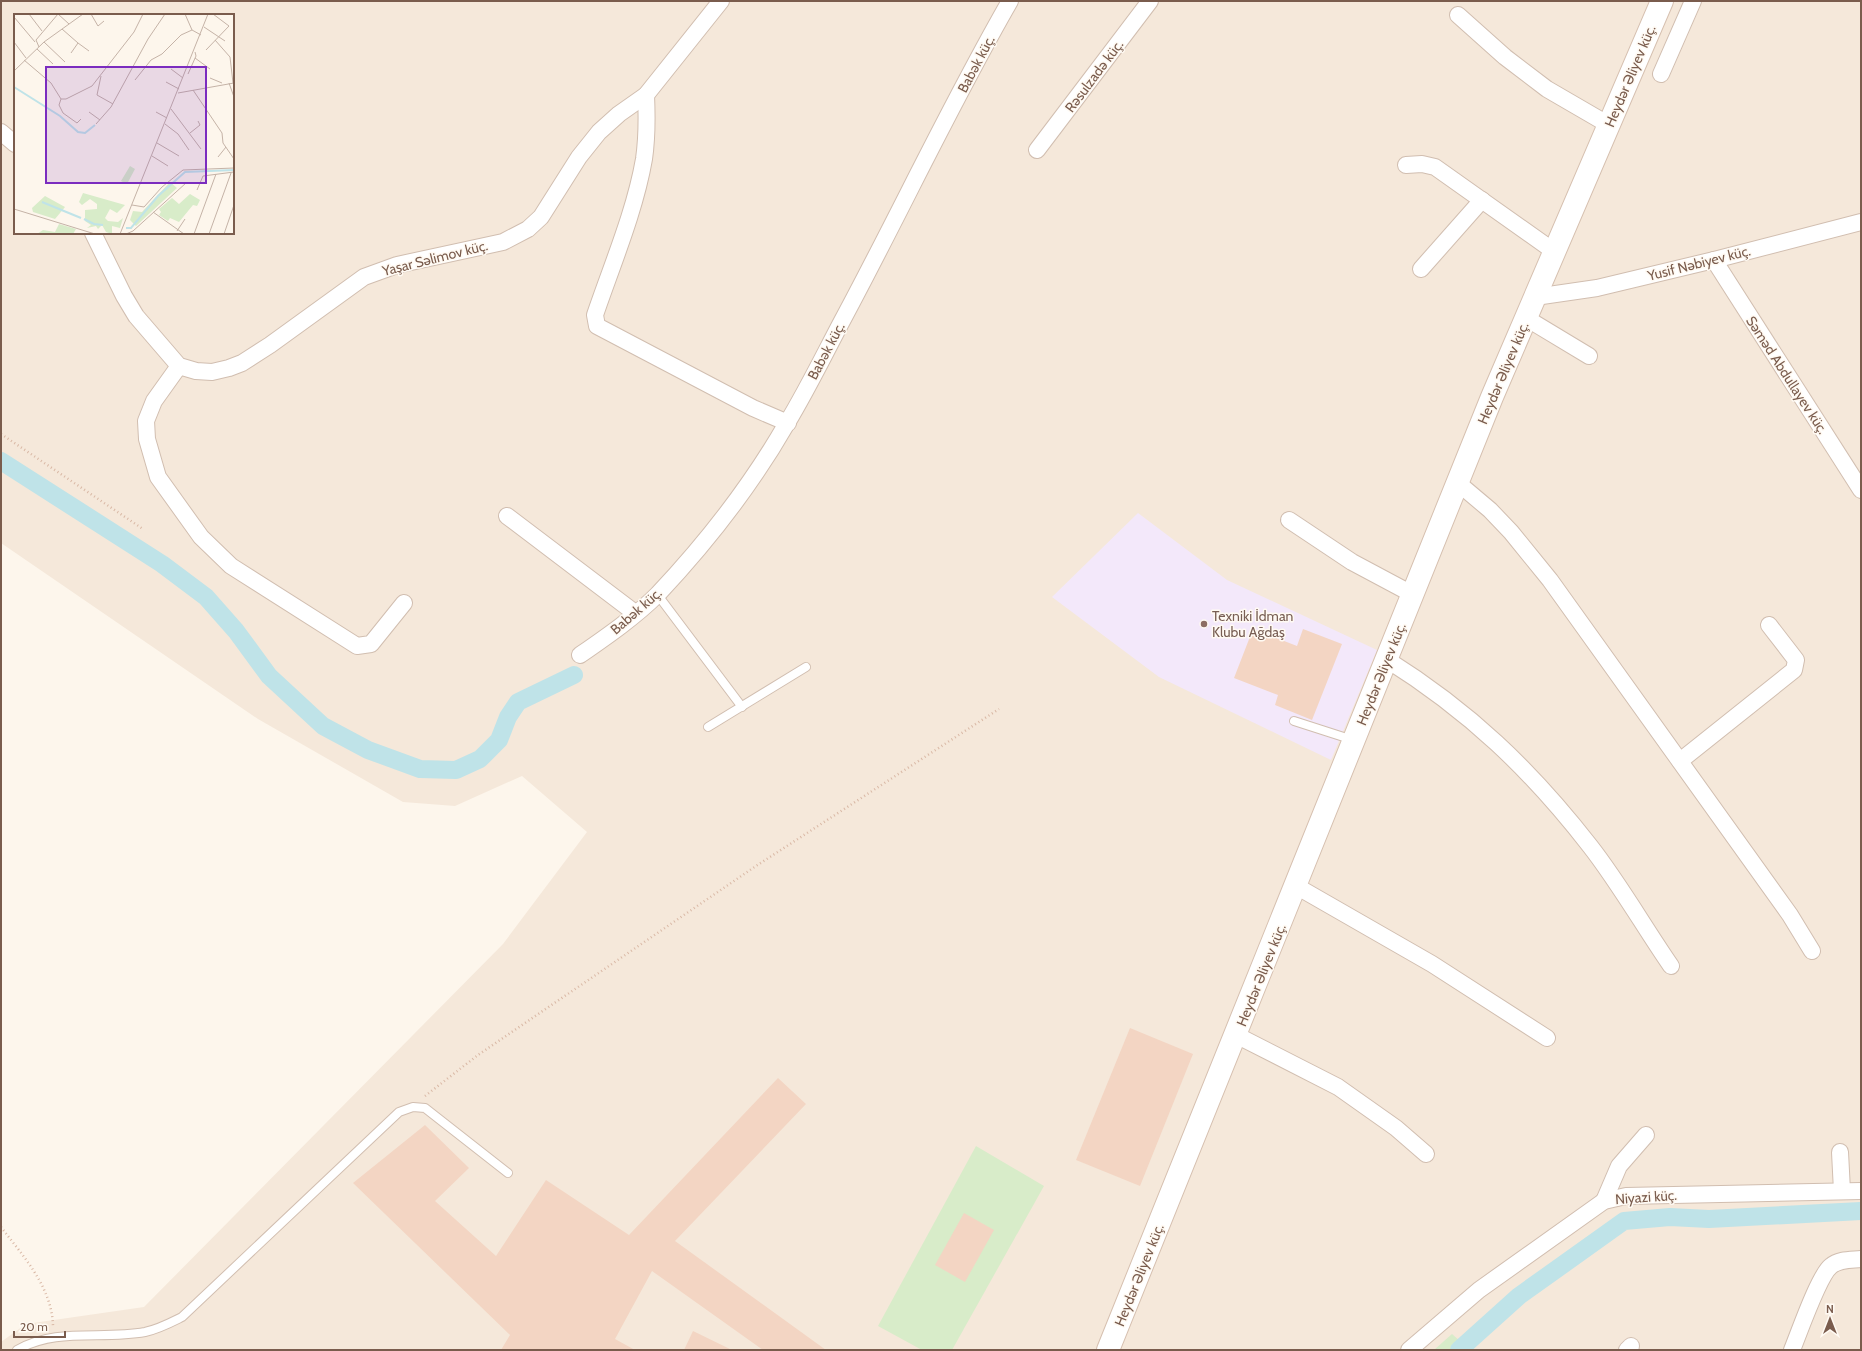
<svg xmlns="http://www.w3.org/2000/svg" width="1862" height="1351" font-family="Cabin,sans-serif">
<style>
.residential{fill:#f5e8da;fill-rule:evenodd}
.education{fill:#f3e8fa}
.green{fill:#d8ecc9}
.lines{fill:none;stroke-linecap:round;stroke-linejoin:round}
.canal{stroke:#bfe3e8;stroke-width:18}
.building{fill:#f3d5c3}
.lane-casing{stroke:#d1beb0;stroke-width:10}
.street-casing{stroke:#d1beb0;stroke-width:18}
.secondary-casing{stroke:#d6c0b0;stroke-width:24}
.path{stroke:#d9b8a5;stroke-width:2.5;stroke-dasharray:1 3;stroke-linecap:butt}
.lane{stroke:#fff;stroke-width:8}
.street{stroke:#fff;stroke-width:16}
.secondary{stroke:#fff;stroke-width:22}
.education-dot{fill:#8d6e63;stroke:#fffaf3;stroke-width:1.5}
.labels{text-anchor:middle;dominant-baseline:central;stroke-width:3;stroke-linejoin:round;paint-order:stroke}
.street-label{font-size:14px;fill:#7a5c4d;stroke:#fffaf3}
.education-label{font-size:14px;fill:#785e54;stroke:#fffaf3;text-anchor:start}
.inset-river{fill:none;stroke:#bfe3e8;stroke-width:2}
.inset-road{fill:none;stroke:#c5b3a7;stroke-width:1}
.view{fill:#7b2cbf;fill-opacity:0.15;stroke:#7b2cbf;stroke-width:2}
.inset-edge{fill:none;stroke:#7a5c4d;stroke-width:2}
</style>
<rect width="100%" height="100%" fill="#fdf6ec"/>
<path class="residential" d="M1,1H1861V1350H1V1342L26,1324L144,1307L503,944L587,832L522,776L455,806L403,802L258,719L1,543ZM15,15H233V233H15Z"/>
<polygon class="education" points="1138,513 1227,580 1377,650 1331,760 1159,677 1052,597"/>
<g class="green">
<polygon points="976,1146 1044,1186 952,1350 922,1350 878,1326"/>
<polygon points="1452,1334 1470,1350 1434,1350"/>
</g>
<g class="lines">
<g class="canal">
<polyline points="1,461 162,564 206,597 236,631 269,676 323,726 368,750 420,769 456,770 480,759 499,740 508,717 518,702 574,675"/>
<polyline points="1459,1350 1519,1296 1624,1221 1670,1217 1709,1219 1861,1211"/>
</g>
</g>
<g class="building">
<polygon points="1253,629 1297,646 1303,629 1342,644 1312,720 1275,705 1278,695 1234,678"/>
<polygon points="1130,1028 1193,1054 1140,1186 1076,1160"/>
<polygon points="778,1078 806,1104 675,1241 826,1350 763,1350 652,1271 615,1339 635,1350 501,1350 510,1335 353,1183 425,1125 469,1168 435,1201 496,1256 546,1180 629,1235"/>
<polygon points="964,1213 994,1230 965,1282 935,1265"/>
<polygon points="693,1331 732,1350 684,1350"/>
</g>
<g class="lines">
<defs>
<g id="lane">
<polyline points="657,594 742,707"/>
<polyline points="1294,721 1353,740"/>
<polyline points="708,727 806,667"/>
<path d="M17,1350C56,1327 102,1340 145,1332C159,1329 170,1323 182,1317L399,1112L413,1107L425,1108L508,1173"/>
</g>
<g id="street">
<polyline points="1458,15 1505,57 1547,89 1609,125"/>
<polyline points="1661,74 1693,1"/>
<path d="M646,95C647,116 647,138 644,159C635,211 612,265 595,315L597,326L753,408L788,423"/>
<polyline points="1,132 15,144"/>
<polyline points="1037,150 1150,1"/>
<polyline points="1406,165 1422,164 1435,167 1555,252"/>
<polyline points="93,233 124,296 136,316 179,366 196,371 212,372 229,368 242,363 270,345 364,277 397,265 503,242 528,229 541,217 579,157 599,132 619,114 646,95 721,1"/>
<polyline points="1714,260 1861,490"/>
<polyline points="1421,269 1482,200"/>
<polyline points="1535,297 1597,288 1714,260 1861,222"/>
<polyline points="1526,318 1589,356"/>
<polyline points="179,366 154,401 146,421 147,439 158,477 201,537 231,566 357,646 371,644 404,603"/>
<polyline points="1458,483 1490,510 1511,532 1550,580 1790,915 1812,951"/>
<polyline points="507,516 635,613"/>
<polyline points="1289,520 1352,562 1412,594"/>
<path d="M580,655C606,637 635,617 658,594C706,543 752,484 787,423C807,390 824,355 842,321C899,215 950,105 1010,1"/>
<path d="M1386,659C1469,711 1530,769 1590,846C1619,883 1644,927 1671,966"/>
<polyline points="1680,761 1794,670 1796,660 1769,625"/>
<polyline points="1296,886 1432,964 1547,1038"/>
<polyline points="1236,1035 1338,1087 1396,1128 1426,1154"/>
<polyline points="1840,1152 1842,1191"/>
<polyline points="1604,1201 1619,1166 1646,1135"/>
<polyline points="1409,1350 1479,1290 1604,1201 1626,1196 1861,1191"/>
<polyline points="1627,1350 1631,1346"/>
<path d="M1792,1350C1799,1333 1819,1275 1831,1266C1839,1259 1851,1260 1861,1259"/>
</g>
<polyline id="secondary" points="1108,1350 1492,397 1662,1"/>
</defs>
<use href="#lane" class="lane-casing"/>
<use href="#street" class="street-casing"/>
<use href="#secondary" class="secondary-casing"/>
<g class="path">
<polyline points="1,434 143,529"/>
<polyline points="425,1096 478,1055 756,866 999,709"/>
<path d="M1,1227C23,1256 52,1287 53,1326"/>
</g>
<use href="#lane" class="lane"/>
<use href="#street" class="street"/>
<use href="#secondary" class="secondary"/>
</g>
<circle class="education-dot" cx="1204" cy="624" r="4"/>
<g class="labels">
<g class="street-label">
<text transform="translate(976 64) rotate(-62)">Babək küç.</text>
<text transform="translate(1094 76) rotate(-53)">Rəsulzadə küç.</text>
<text transform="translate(1630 76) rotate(-67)">Heydər Əliyev küç.</text>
<text transform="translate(435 258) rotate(-14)">Yaşar Səlimov küç.</text>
<text transform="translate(1699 263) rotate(-14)">Yusif Nəbiyev küç.</text>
<text transform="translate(826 351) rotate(-62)">Babək küç.</text>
<text transform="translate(1503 373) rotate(-67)">Heydər Əliyev küç.</text>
<text transform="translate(1787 375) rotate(57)">Səməd Abdullayev küç.</text>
<text transform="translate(636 611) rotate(-41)">Babək küç.</text>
<text transform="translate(1381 674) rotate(-68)">Heydər Əliyev küç.</text>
<text transform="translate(1261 975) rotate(-68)">Heydər Əliyev küç.</text>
<text transform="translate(1646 1197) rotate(-4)">Niyazi küç.</text>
<text transform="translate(1139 1275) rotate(-68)">Heydər Əliyev küç.</text>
</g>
<g class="education-label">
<text x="1212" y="616">Texniki İdman<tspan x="1212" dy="16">Klubu Ağdaş</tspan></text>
</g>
</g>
<g transform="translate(14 14)">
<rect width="220" height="220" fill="#fdf6ec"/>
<path d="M116,152L121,155L113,170L107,167ZM156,168L163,174L122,212L116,206L119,197L128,198ZM69,179L111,191L103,199L96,195L91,204L94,207L104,208L109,204L106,214L98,212V220L92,218L88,211L84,215L82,212L73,214L77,211L71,207V196L83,195V190L76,185L68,191L65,188ZM176,180L186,186L183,192L179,191L165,208L156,204L154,207L145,201L147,198L145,195L158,184L165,190ZM31,182L51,193L41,205L19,198L18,194ZM45,210L62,215L59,220H23L29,216L41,218Z" fill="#d8ecc9"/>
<path class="inset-river" d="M0,73L46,102L64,118L71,119L81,111M28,188L67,204M70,205L80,210L89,211M112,214H117L144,182L171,158L220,156"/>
<path class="inset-road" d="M15,0L28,17M44,0L55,10M77,0L84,12L90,7M171,0L178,16L187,21M0,3L21,28M190,13L211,27M48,15L64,29L57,39M201,26L216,43L219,69M0,28L12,44M30,28L51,48M64,29L75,37M25,33L22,26L44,0M23,35L39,50M192,36L215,12L199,0M181,44L196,55M10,46L37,69L47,85H52L78,72L120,18L129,0M157,55L169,64M0,57L30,28L69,0M174,60L182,42L181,38M87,62L83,81L99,90M196,64L208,69M121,66L137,46L148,40L167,21L178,16M152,68L165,75M215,69L220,83M179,76L208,119L209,129L220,145M164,79L220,69M47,85L45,91L49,99L63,109L67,105M157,95L187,135M75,98L86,106M142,98L153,104M82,110L97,93L134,25L151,0M151,110L164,120L175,136M176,119L186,111L184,107M143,129L165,142M138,142L154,152M204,143L212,133M183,176L189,162L220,158M118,191L130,193L148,173L169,156L220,154M0,195L81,220M139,198L170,220M163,217L171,205M106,220L194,0M112,220L119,217L172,169M180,220L202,160M195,220L217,159M210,220L220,191"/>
<path class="view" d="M32,53H192V169H32Z"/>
<rect width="220" height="220" class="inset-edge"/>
</g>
<rect width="1862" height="1351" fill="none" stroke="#7a5c4d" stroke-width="4"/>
<g transform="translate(1830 1319)" stroke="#fffaf3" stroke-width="3" paint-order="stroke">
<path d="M0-3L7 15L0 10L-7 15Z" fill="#7a5c4d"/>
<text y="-6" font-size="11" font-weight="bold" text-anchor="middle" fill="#7a5c4d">N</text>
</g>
<path d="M14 1331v6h51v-6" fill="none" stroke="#7a5c4d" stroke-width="2"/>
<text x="20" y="1331" font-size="12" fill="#7a5c4d" stroke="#fffaf3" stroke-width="3" paint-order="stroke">20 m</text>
</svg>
